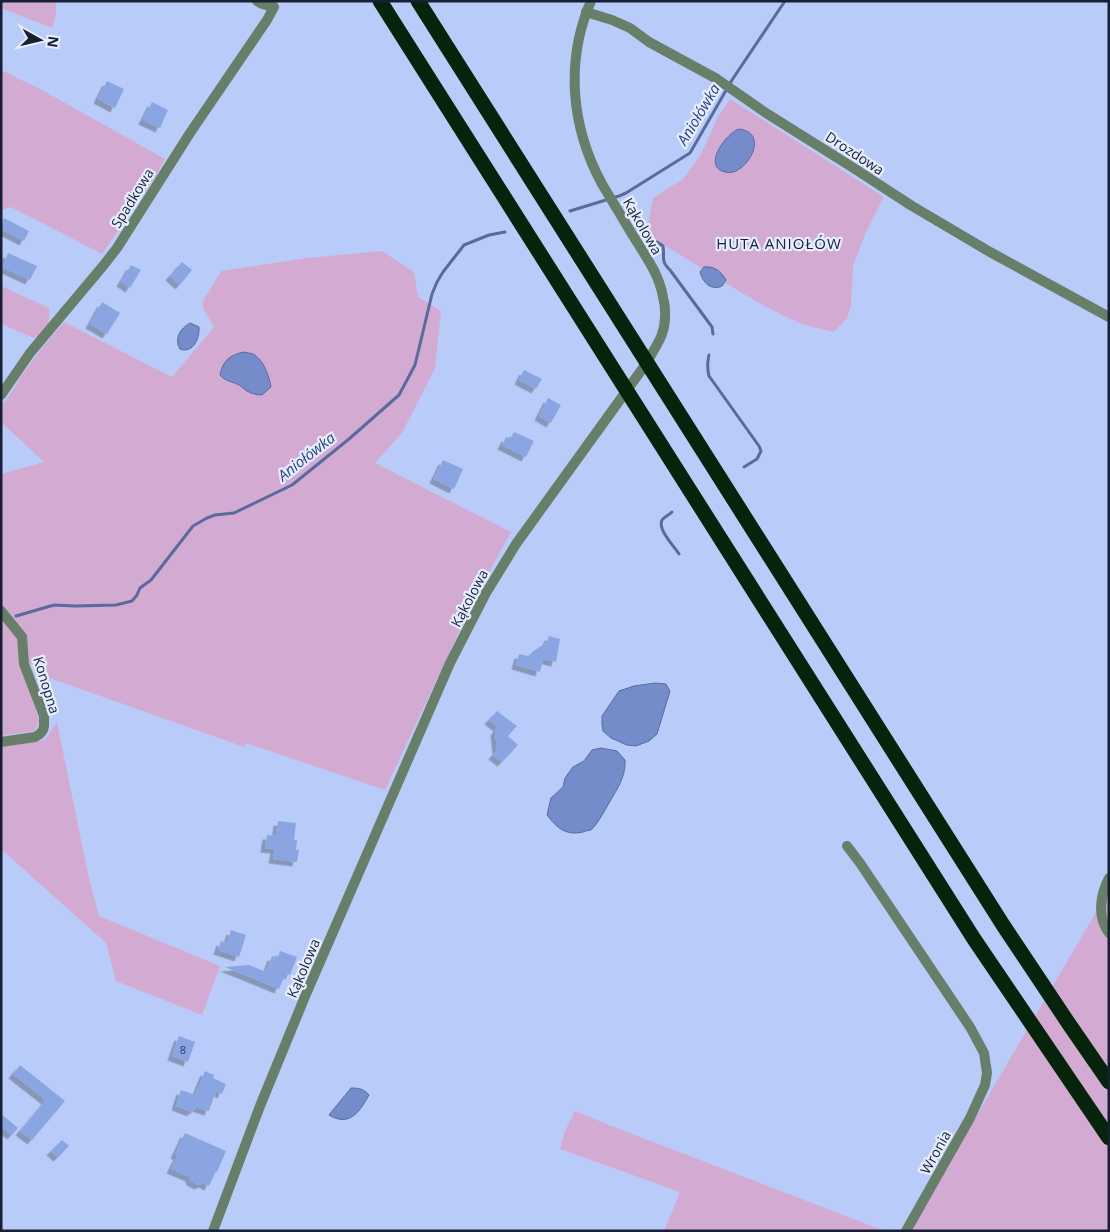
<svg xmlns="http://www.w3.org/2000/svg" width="1110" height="1232" font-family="'Open Sans',sans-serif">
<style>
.green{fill:#d3abd2}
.water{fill:#748cc9;stroke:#586b9c}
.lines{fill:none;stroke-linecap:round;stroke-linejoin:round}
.stream{stroke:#586b9c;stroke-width:3}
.building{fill:#8ba5e3;filter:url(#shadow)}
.minor{stroke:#677e69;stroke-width:10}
.motorway{stroke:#06240c;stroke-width:15}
.labels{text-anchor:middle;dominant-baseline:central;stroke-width:4.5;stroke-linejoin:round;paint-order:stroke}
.number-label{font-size:11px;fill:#344060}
.street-label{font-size:14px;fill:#171f34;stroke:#e5edff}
.water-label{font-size:15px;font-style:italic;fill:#2b438d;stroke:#e5edff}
.neighbourhood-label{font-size:15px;letter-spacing:1px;fill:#171f34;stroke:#e5edff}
</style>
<defs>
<filter id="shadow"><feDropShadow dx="-4.5" dy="4.5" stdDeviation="0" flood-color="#0004"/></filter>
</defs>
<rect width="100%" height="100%" fill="#b9ccf9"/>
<g class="green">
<polygon points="1,1 56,1 56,15 52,28 1,8"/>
<polygon points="1,70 42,90 165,159 156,176 102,254 11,207 1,210"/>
<path d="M730,99L884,197L866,232L853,266L851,305L847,318L834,332C822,329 808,327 797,322C743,298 697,263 646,235L653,198L683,179L700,156L718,117Z"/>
<path d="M382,251L414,272L418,297L441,311L435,368L402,433L375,463L511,532L472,604L385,790L246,743L244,747L47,677L36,662L22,666L39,720L35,731L1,736V474L44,462L1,422V406C11,395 16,384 24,372C36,355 50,338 64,322L172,377L214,327L203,308V301L221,271L307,258Z"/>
<path d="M1,286L49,308C50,321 48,334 34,338L1,324Z"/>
<polygon points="57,722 88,874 99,916 220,966 202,1015 116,981 106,943 1,849 1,746 45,740"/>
<polygon points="1109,890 1109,1231 909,1231"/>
<polygon points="575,1111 614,1127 885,1231 664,1231 680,1192 560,1149 565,1131"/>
</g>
<g class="water">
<path d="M739,129C772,133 745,178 725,172C702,167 725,134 739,129Z"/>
<path d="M704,267C714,266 721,271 726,280L722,286C711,291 703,283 700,272Z"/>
<path d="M190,323L199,327C200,338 193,354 180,349C174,338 180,329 190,323Z"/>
<path d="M244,352C247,353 250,353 253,354C264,360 269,376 271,387L262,395C257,395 252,394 247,391C243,389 241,385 237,384C230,381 225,381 220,375C223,360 230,355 244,352Z"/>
<polygon points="655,683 666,684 670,691 657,734 649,741 636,746 627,745 611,738 603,731 602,725 602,716 619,691 634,686"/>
<path d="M601,748L617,751L625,760C626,777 617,789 609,803C605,810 597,825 591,830C590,830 585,831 583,832C566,836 557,828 547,815L551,798L563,787L565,778L573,767L584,761L592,750Z"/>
<path d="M351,1088C359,1088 364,1089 369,1095C359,1113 349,1127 329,1115Z"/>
</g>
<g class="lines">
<g class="stream">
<polyline points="570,211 619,196 626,193 690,153 732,80 785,1"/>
<path d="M653,242H657L663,246C665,258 660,260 670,270L712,327L713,334"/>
<path d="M709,355C707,363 707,368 709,376L759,446L761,451L757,459L744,467"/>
<path d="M672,512C669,515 664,517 662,520C657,529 674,546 679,554"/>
<polyline points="16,616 54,605 76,606 116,605 132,601 137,595 140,588 151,580 193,526 207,518 215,515 234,513 292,485 349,439 399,395 415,365 432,294 437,282 443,272 464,245 489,235 505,232"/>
</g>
</g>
<g class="building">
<polygon points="107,81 124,89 115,108 98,99"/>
<polygon points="152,102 168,110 160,128 143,120"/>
<polygon points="4,218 29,231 24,241 1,229 1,225"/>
<polygon points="8,253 37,266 30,280 2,267"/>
<polygon points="182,262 192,270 180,285 170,276"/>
<polygon points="131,265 141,270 130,288 121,282"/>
<polygon points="102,302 120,313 107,334 90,324"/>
<polygon points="524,370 542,379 536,389 519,380"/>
<polygon points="548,398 561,405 551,423 539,416"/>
<polygon points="514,432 534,441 526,457 502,445 506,437 510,439"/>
<polygon points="443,460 463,469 454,489 434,479"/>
<polygon points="549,636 560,639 556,662 543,659 540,672 516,665 519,654 528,656 535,650 547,642"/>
<polygon points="497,711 517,726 508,736 518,745 502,762 493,755 497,750 495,731 498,727 489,720"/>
<polygon points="278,821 296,823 294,840 297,840 296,850 299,850 297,862 273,859 275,849 265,848 267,835 276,836"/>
<polygon points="231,930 246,935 239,957 218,950 221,941 227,943"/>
<polygon points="280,951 297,957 290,975 286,973 279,989 225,967 249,965 266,972 272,956 278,958"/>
<polygon points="179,1036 195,1042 188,1062 172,1056"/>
<polygon points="20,1065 65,1101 32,1140 20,1131 46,1100 13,1074"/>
<polygon points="205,1071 214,1075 213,1078 226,1084 222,1094 216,1091 209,1111 196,1107 195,1110 193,1109 192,1112 176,1106 181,1090 195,1095"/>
<polygon points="1,1114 18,1128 12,1135 1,1127"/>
<polygon points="185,1133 226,1151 217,1172 216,1171 209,1186 203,1183 199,1185 191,1181 190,1177 171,1169 178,1155 175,1154"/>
<polygon points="62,1140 69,1146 58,1157 51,1151"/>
</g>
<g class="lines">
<g class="minor">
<polyline points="586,12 612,20 630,28 649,42 717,79 766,113 852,167 912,206 990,252 1109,317"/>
<polyline points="1,395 30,353 103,266 117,248 190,133 267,20 274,7 262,4 257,1"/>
<polyline points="1,611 22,637 24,664 44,716 44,726 43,730 40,734 35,737 1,742"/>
<polyline points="847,846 860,863 970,1027 984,1053 987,1073 985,1085 970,1118 906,1231"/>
<path d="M1109,878C1100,895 1097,917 1109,933"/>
<path d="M213,1231L260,1106L306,994L450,663L486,593L516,544L648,361C652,352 659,343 662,334C666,323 666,308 663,297C659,272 641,250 629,229C620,214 611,199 602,184C571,127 565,61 591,1"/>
</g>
<g class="motorway">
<polyline points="380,1 974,939 1109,1138"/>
<polyline points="418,1 1003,925 1069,1024 1109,1082"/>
</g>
</g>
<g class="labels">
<g class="number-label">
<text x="183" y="1049">8</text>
</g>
<g class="street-label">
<text transform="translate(855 153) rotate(33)">Drozdowa</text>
<text transform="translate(132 198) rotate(-58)">Spadkowa</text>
<text transform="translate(643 226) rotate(60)">Kąkolowa</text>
<text transform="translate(469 598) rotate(-62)">Kąkolowa</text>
<text transform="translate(47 685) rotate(73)">Konopna</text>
<text transform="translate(303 968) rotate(-67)">Kąkolowa</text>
<text transform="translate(935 1152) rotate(-61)">Wronia</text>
</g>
<g class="water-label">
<text transform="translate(698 114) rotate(-59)">Aniołówka</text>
<text transform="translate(306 456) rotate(-38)">Aniołówka</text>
</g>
<g class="neighbourhood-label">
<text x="779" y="243">HUTA ANIOŁÓW</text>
</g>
</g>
<rect width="1110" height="1232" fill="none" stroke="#171f34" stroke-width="5"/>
<g transform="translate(40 40) rotate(98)" stroke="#e5edff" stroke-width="4" paint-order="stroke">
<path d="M0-4L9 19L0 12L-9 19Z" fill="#171f34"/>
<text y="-8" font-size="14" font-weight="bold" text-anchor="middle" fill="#171f34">N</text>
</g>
</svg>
